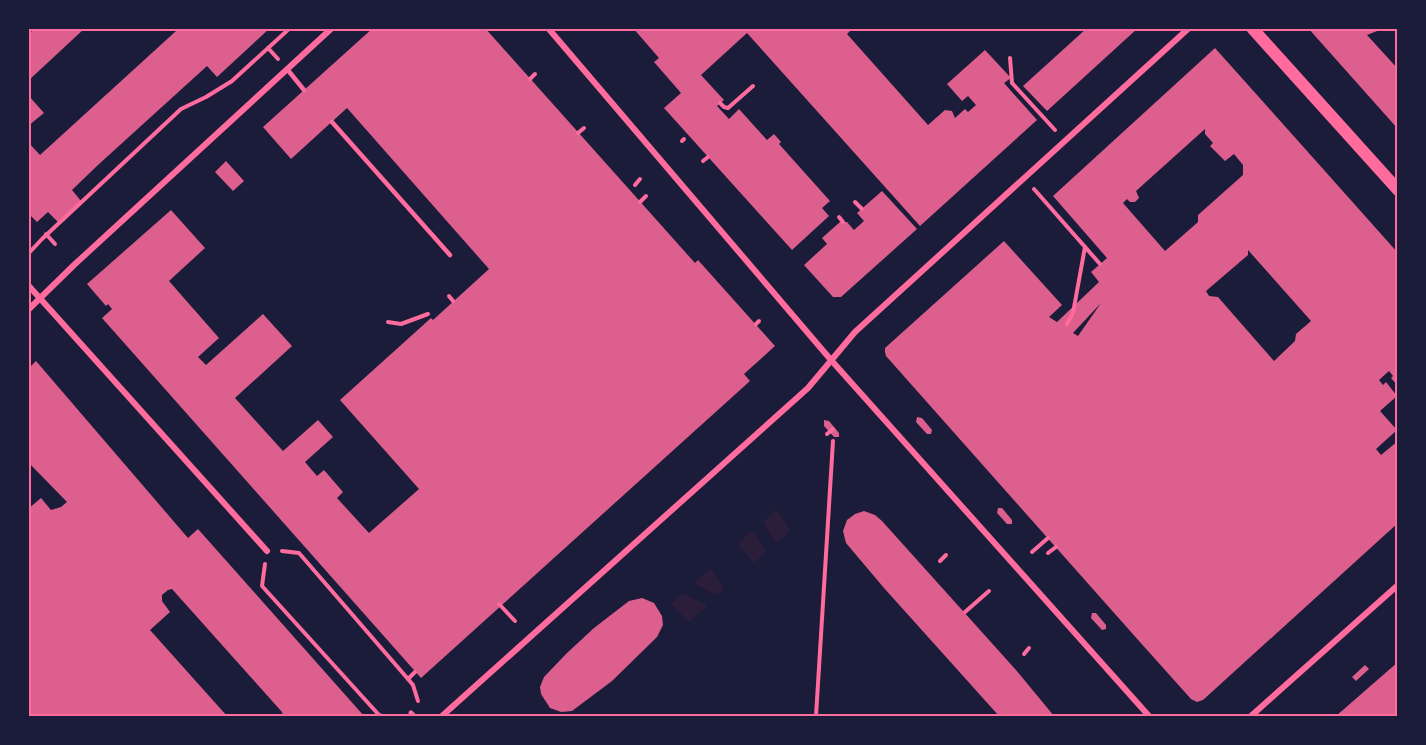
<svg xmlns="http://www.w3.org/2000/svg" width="1426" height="745" font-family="'Times New Roman',serif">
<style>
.green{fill:#2a1e3b}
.building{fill:#dd5f8e;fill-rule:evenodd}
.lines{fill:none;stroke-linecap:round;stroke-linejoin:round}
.path{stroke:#ff6b9d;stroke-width:4}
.service{stroke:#ff6b9d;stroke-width:4.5}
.pedestrian{stroke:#ff6b9d;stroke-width:5}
.minor{stroke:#ff6b9d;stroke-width:6}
.secondary{stroke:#ff6b9d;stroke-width:12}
.neatline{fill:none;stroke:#ff6b9d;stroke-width:2}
</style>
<rect width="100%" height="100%" fill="#1b1b3a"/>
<g class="green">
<polygon points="775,510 777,510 789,528 789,531 778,542 775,542 763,522"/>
<polygon points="751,531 754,532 765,550 765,553 755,562 753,562 739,546 738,543"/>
<polygon points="709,569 711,569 723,587 723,591 715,595 695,584 695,582"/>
<polygon points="681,594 684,594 706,605 706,607 689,622 672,605 672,603"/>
</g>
<g class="building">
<polygon points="35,28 85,28 28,81 28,35"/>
<polygon points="174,28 270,28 217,77 207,66 98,165 72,190 81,201 58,222 48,212 37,222 28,213 28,142 40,155 176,31"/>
<polygon points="373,28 485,28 695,263 698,260 775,346 744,374 750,381 421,678 102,318 112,309 108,304 106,306 87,284 171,210 205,248 169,281 219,338 198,357 206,365 263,314 292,346 235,398 283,451 318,420 333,437 305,462 317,476 324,470 343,492 337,498 369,533 419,489 340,400 431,318 433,320 489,269 347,108 291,159 263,127"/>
<polygon points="633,28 853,28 847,34 928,125 945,110 952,111 955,118 965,109 968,112 976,105 968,96 962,101 947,84 985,50 1011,78 1004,83 1037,120 920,226 747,33 701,75 724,100 717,106 729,119 739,109 767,140 774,134 781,142 779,144 830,201 822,208 829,216 792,250 664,108 681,93 654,62 659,58"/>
<polygon points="1087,28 1138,28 1047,111 1023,86"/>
<polygon points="1308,28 1385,28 1367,35 1398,69 1398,129"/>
<path d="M1215,48L1398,253V386L1391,378L1393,376L1389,371L1379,380L1383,385L1386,382L1397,396L1380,411L1397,430L1376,449L1381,455L1398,441V523L1203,700L1197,702L1191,699L1139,641L886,356L885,352V348L1004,241L1062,305L1049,317L1057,322L1099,282L1091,272L1107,258L1053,196ZM1205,129V134L1213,143L1210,146L1225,161L1234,154L1243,165V175L1198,215V222L1165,251L1123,203L1127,199L1130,202H1135L1139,198L1136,191ZM1248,250L1311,321L1296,334L1295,341L1274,361L1218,297L1209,296L1206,291L1248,255ZM1101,303L1078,336L1073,333Z"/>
<polygon points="28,95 44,113 28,126"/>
<polygon points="226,161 244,181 233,191 215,172"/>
<polygon points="882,191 917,229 841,297 833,297 804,265 827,244 822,238 840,222 847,222 854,230 864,221 857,213"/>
<polygon points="36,361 188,538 198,529 364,716 283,716 282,712 172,589 168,590 162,595 162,601 170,612 150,630 227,716 28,716 28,509 41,498 51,510 61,507 67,502 28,462 28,369"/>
<polygon points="917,417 922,418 932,430 931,434 927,434 916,422"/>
<polygon points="824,420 829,421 839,433 839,437 834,437 824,426"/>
<polygon points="998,508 1002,508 1012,520 1012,524 1007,524 997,513"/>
<polygon points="864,511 875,515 882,521 1016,670 1054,716 999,716 884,588 846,543 843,531 847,520 855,514"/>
<polygon points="642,598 654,603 662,616 663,625 657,637 612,681 572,711 561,712 550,708 541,694 540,687 544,677 567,653 594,628 629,601"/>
<polygon points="1092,613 1096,613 1106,625 1106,629 1102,630 1091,618"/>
<polygon points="1398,662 1398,716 1336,716"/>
<polygon points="1365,665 1369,669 1356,681 1352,677"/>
</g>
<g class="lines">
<g class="path">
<polyline points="268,48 278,59"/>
<polyline points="1010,58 1012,83 1055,130"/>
<polyline points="530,79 535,74"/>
<polyline points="720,103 724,107 728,108 753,86"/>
<polyline points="578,133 584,128"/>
<polyline points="682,141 684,139"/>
<polyline points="703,161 708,157"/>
<polyline points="635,185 640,179"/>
<polyline points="1034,189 1100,264"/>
<polyline points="640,202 646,196"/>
<polyline points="855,202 862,209"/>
<polyline points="839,217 843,222"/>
<polyline points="46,234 55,244"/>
<polyline points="28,254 42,239 181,109 206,97 232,81 290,28"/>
<polyline points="449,296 453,301"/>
<polyline points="388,322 401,324 428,314"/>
<polyline points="756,324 759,321"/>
<polyline points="1067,324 1073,313 1085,247"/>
<polyline points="827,434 833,429"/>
<polyline points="282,551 299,553 408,679 413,685 418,701"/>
<polyline points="1032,552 1048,538"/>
<polyline points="1048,553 1056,547"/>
<polyline points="940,561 946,555"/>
<polyline points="265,564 262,586 379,715 382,716"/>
<polyline points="499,604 515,621"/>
<polyline points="965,612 989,591"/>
<polyline points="1024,654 1029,648"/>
<polyline points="408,679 415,672"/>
<polyline points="816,716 833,441"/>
</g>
<g class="service">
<polyline points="287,69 304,90"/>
<polyline points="332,122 450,255"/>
</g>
<polyline class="pedestrian" points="411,713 414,716"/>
<g class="minor">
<polyline points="548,28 831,360 1149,716"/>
<polyline points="28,285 267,551"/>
<polyline points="28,310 74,265 332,28"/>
<polyline points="442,716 808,388 855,332 1189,28"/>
<polyline points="1251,716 1398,585"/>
</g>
<polyline class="secondary" points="1252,28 1398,190"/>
</g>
<rect width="1426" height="745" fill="none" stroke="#1b1b3a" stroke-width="60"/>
<rect x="30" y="30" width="1366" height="685" class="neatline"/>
</svg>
